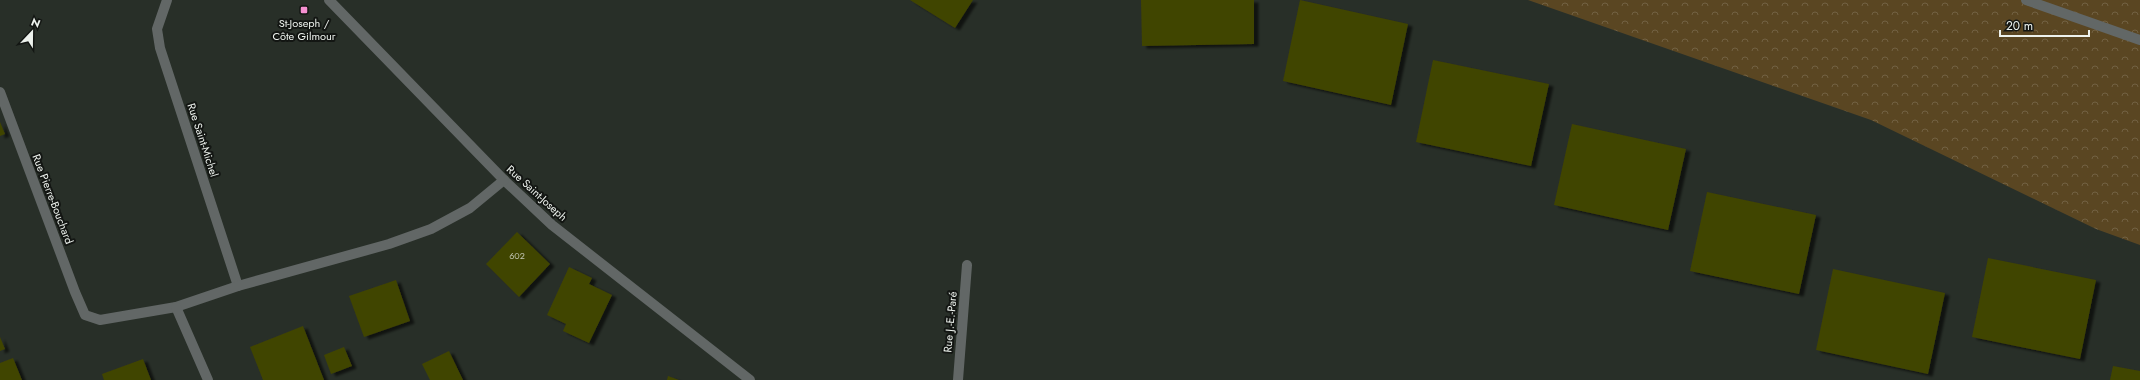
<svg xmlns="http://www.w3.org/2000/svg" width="2140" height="380" font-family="Jost,sans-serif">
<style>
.forest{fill:url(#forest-crowns)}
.building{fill:#414400;filter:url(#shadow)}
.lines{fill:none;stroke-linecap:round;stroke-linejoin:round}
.minor{stroke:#626766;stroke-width:10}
.poi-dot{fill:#f590d1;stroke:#131613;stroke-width:1.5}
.labels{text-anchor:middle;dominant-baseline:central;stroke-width:4;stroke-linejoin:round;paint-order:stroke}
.number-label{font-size:9px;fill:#c2c6b2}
.poi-label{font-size:11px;fill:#edf2ed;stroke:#131613}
.street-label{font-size:11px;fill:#edf2ed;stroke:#131613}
</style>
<defs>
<pattern id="forest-crowns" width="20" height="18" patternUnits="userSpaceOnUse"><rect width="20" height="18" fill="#5a4622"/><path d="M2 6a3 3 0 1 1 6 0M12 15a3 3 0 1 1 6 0" fill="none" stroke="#726142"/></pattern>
<filter id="shadow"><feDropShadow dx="4.5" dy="2.5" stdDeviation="1" flood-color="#0009"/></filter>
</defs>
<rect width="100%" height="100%" fill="#282f28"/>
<polygon class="forest" points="1528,0 2140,0 2140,245 2096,229 1871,120"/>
<g class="building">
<polygon points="910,0 973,0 955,28"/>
<polygon points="1141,0 1254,0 1254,44 1142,46"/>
<polygon points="1300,0 1408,24 1391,105 1283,81"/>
<polygon points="1433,60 1549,84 1531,166 1416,142"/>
<polygon points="0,122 5,134 0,136"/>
<polygon points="1572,124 1686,149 1668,230 1554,205"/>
<polygon points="1707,192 1816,215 1799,294 1690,271"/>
<polygon points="517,232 550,264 519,297 486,264"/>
<polygon points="1988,258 2096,280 2080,359 1972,337"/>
<polygon points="569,267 592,278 589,284 612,295 589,343 563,331 566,324 547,315"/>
<polygon points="1833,269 1945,293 1928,374 1816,350"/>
<polygon points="396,280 410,321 364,337 349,296"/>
<polygon points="303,326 324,380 263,380 250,347"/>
<polygon points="0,337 5,349 0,351"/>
<polygon points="344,347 352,366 331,374 324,355"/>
<polygon points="449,351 463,380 430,380 422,364"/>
<polygon points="13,358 22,380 0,380 0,363"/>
<polygon points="143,359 151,380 104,380 102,374"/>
<polygon points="2113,366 2140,371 2140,380 2110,380"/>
<polygon points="668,376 679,380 667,380"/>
</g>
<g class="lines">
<g class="minor">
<polyline points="167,0 157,29 160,48 238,286"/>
<polyline points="329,0 504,180 552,225 750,380"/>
<polyline points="2026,0 2140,40"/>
<polyline points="0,92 75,292 85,315 100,320 176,307 238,286 389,244 431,229 470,208 504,180"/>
<polyline points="176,307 208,380"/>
<polyline points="958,380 967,265"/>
</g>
</g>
<rect class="poi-dot" x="300" y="6" width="8" height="8" rx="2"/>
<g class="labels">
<g class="number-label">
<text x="517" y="255">602</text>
</g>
<g class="poi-label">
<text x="304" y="23">St-Joseph /<tspan x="304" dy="13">Côte Gilmour</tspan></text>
</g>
<g class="street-label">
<text transform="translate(203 140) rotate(72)">Rue Saint-Michel</text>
<text transform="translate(537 193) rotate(42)">Rue Saint-Joseph</text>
<text transform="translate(53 199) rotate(69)">Rue Pierre-Bouchard</text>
<text transform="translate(950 322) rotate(-85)">Rue J.-E.-Paré</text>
</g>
</g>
<g transform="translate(32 32) rotate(22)" stroke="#131613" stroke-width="3" paint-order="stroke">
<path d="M0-3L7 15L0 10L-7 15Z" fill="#edf2ed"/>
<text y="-6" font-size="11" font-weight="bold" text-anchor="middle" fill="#edf2ed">N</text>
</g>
<path d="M2000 30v6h89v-6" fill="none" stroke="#edf2ed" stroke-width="2"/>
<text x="2006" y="30" font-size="12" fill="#edf2ed" stroke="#131613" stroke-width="3" paint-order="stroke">20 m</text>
</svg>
